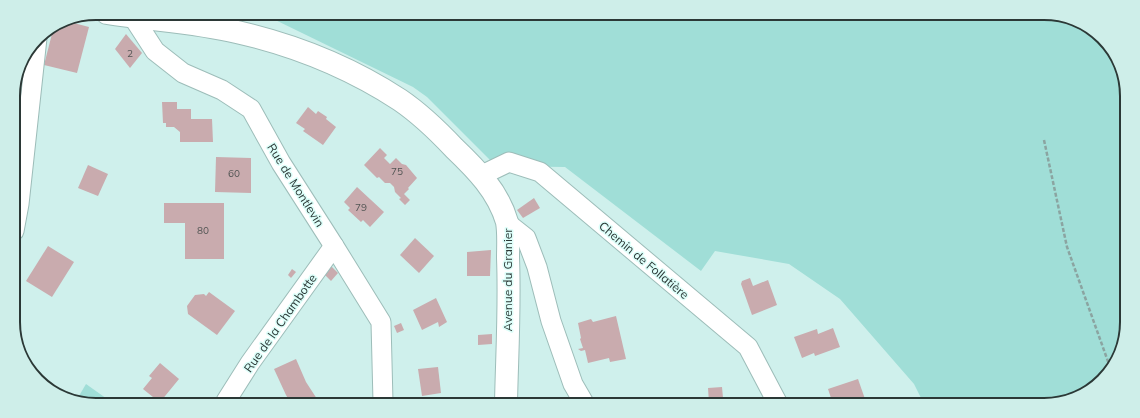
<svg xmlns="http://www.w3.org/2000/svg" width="1140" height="418" font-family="Mulish,sans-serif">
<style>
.green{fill:#a0ded7}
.building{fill:#c9abae}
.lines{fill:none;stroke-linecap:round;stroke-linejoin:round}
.minor-casing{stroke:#9dbdb9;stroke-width:21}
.major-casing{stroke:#9dbdb9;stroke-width:24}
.path{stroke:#8ba4a1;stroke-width:2.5;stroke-dasharray:4 2;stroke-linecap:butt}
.minor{stroke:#fff;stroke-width:19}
.major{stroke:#fff;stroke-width:22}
.labels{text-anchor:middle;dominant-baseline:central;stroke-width:3;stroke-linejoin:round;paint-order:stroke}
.number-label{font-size:10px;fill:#525554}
.street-label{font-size:12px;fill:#2b3836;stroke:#dcfef9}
.rim{fill:none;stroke:#2b3836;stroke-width:2}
</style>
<rect width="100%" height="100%" fill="#cff0ec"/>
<g class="green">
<polygon points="263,14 1071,17 1107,41 1126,85 1123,349 1095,388 1050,405 924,404 914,384 840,299 789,264 715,251 701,271 565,167 496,166 427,97 413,87"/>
<polygon points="86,384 110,401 76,401"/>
</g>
<g class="building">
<polygon points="62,20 89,27 77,73 44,65 54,26"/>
<polygon points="126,34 142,53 130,68 115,49"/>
<polygon points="26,53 25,67 20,66 22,59"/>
<polygon points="162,102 177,102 177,109 191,109 191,119 212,119 213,142 180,142 180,132 174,127 166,127 166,123 163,123"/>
<polygon points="308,107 316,114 318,111 327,117 326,119 336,127 323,145 303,131 305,129 296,123"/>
<polygon points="380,148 387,155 384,158 390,164 396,158 402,164 406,165 417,178 408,188 409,189 404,194 410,200 405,205 399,199 401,198 395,192 394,187 390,183 385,183 379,177 377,178 364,165"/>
<polygon points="216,157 251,158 251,193 215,192"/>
<polygon points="88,165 108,174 98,196 78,188"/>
<polygon points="357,187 384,212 370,227 363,220 361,222 348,210 350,208 344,202"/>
<polygon points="534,198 540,208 523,218 517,210"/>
<polygon points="164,203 224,203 224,259 185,259 185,223 164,223"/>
<polygon points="415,238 434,256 419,273 400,255"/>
<polygon points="48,246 74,262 52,297 26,281"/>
<polygon points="491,250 490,276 467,276 467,252"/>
<polygon points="330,265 338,273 331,281 323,273"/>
<polygon points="292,269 296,272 291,278 288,275"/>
<polygon points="750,278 753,286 768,280 777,305 752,315 741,284 742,281"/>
<polygon points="209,292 235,311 217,335 188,314 187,306 195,295 204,294 206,296"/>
<polygon points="436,298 447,322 439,327 438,322 422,330 413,310"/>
<polygon points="616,316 626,359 610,362 609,358 588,363 585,350 581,351 578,349 583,348 580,339 581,338 578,323 591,319 593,322"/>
<polygon points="401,323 404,330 397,333 394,326"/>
<polygon points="833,328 840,347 815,356 814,353 802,358 794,337 817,329 818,334"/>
<polygon points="492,334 492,344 478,345 478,335"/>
<polygon points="296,359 306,382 319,402 290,402 286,395 274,369"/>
<polygon points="160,363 179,379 161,401 158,401 143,389 152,378 149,376"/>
<polygon points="438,367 441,393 422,396 418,369"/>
<polygon points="858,379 865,399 849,404 833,404 828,389"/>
<polygon points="722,387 723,398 731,397 732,403 709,403 708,388"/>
</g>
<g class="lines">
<defs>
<g id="minor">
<polyline points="133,17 155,51 183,73 222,90 251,109 281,163 334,246 381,322 383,402"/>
<polyline points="482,175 509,162 540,172 748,347 778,404"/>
<polyline points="507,223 526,238 537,267 551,321 573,384 584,403"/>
<polyline points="14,231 19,204 37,38"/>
<polyline points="226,401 250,363 334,246"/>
</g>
<path id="major" d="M107,13C150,20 195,22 237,32C294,45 351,68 400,100C419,113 438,131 454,148C476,169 498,191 507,222C509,233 508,247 508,258C510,306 507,355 506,403"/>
</defs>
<use href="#minor" class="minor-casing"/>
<use href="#major" class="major-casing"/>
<polyline class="path" points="1044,140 1067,247 1110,367"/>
<use href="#minor" class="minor"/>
<use href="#major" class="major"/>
</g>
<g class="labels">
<g class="number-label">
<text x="130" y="53">2</text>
<text x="397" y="171">75</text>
<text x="234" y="173">60</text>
<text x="361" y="207">79</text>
<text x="203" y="230">80</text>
</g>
<g class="street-label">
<text transform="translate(296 185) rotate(58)">Rue de Montlevin</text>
<text transform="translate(644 260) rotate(40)">Chemin de Follatière</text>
<text transform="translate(507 280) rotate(-90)">Avenue du Granier</text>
<text transform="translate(280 323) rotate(-55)">Rue de la Chambotte</text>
</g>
</g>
<path d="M0 0H1140V418H0ZM96 20H1044A76 76 0 0 1 1120 96V322A76 76 0 0 1 1044 398H96A76 76 0 0 1 20 322V96A76 76 0 0 1 96 20Z" fill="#ceeee9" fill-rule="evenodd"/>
<path class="rim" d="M96 20H1044A76 76 0 0 1 1120 96V322A76 76 0 0 1 1044 398H96A76 76 0 0 1 20 322V96A76 76 0 0 1 96 20Z"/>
</svg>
